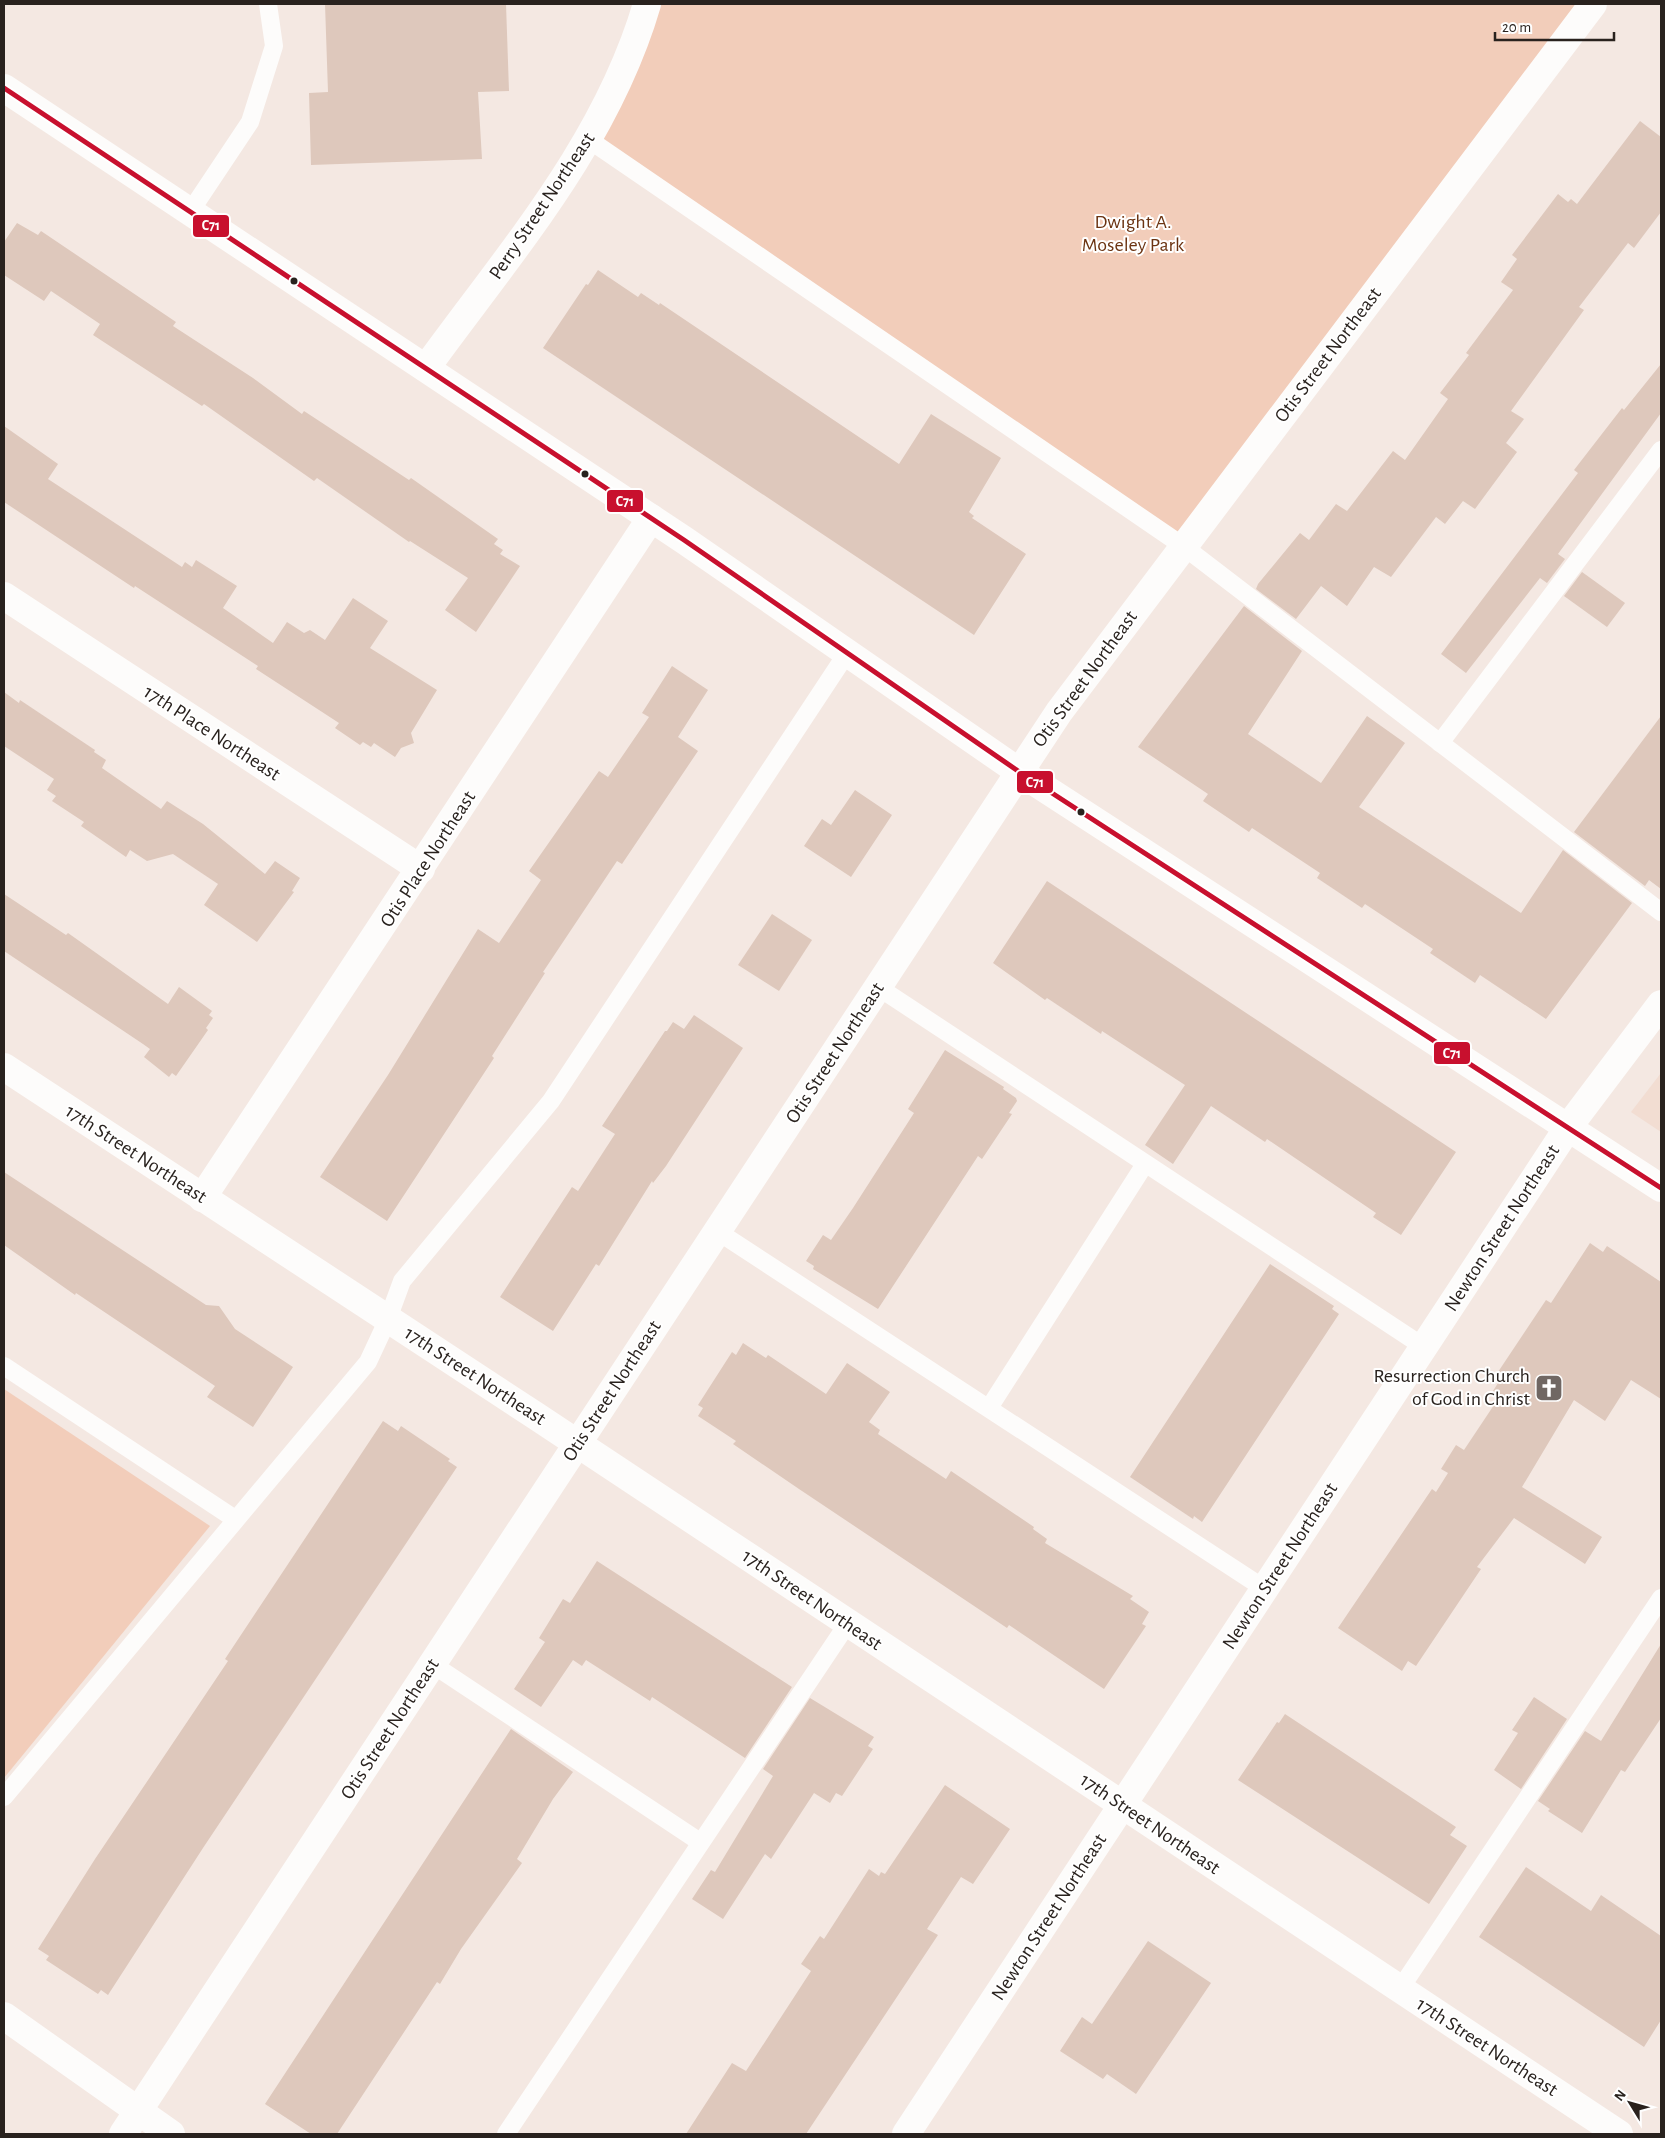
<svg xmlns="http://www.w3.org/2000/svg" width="1665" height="2138" font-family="'Alegreya Sans',sans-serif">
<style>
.built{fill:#f2ddd2}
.green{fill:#f2cdba}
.building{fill:#dec8bc}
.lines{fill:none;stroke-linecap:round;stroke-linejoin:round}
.service{stroke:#fdfcfb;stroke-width:18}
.minor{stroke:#fdfcfb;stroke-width:28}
.secondary{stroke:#fdfcfb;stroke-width:28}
.bus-1-casing{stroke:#fff;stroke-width:9}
.bus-1{stroke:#c8102e;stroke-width:5}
.bus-dot{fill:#29221e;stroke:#fff;stroke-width:2}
.labels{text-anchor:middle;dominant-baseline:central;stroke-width:4;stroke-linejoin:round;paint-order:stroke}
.street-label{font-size:20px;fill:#29221e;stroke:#fff}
.park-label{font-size:20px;fill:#6b3311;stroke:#fff}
.poi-label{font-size:20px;fill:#29221e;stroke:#fff;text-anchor:end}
.line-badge{stroke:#fff;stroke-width:2}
.badge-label{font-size:14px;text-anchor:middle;font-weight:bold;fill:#fff}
</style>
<rect width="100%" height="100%" fill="#f4e8e2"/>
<polygon class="built" points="1661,1073 1661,1132 1631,1112"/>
<g class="green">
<polygon points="643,4 1594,4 1183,546 588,139"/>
<polygon points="4,1389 210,1526 4,1778"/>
</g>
<g class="building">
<polygon points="325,4 506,4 509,91 478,92 482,159 311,165 309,93 328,92"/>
<polygon points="1640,121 1661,137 1661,212 1634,248 1628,243 1579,307 1584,310 1511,411 1524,419 1506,443 1517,452 1475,509 1463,501 1445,524 1436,517 1391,577 1374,567 1347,606 1321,586 1296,619 1256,589 1258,584 1300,533 1309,540 1336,504 1347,511 1393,451 1405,460 1448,399 1440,393 1469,355 1466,353 1513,290 1501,282 1517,259 1512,255 1558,194 1568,202 1571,199 1577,204"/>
<polygon points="17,223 38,235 41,231 176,322 173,326 253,378 302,414 304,411 409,480 411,478 498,539 494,544 503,550 500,554 520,566 476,632 445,610 468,578 410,541 409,542 317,478 314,481 204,404 202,406 93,335 100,324 51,291 44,301 4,275 4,242"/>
<polygon points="598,270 638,297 641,293 659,305 660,303 899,464 931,414 1001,458 969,512 974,516 972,518 1026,554 974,635 543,348 586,284 588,285"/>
<polygon points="1661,364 1661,413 1558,554 1565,559 1547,583 1540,578 1466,673 1441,654 1578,473 1574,470 1622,408 1624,410"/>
<polygon points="4,426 58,464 48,479 182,567 185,562 192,567 196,560 237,586 223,608 273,643 287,622 304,633 310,630 325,640 353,598 388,621 370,648 437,690 411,733 414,743 401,748 395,757 374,743 371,747 363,742 360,745 335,728 339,723 256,669 258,666 135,586 134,588 4,502"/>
<polygon points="1582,572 1625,603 1607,627 1564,596"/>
<polygon points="1244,606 1302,651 1248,734 1321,783 1367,716 1405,743 1359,807 1521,913 1563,850 1632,903 1546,1019 1480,975 1475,983 1430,953 1433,949 1365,904 1362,908 1317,878 1320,873 1252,828 1249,832 1203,801 1208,794 1138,747"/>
<polygon points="672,666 708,690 678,737 698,751 622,864 617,861 543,972 545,973 492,1056 494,1058 387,1221 320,1177 388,1075 478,929 499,943 541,880 529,871 599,771 608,777 649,717 642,713"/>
<polygon points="4,692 19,703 20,700 95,750 94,752 106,760 102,768 161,809 167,801 203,824 265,874 275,861 300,878 292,891 294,892 257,942 204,905 218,884 173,854 147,861 130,850 126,857 81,826 84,822 52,801 56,796 47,790 54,779 4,746"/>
<polygon points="1661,716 1661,889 1649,880 1645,886 1574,832"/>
<polygon points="855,790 892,815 851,877 804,846 822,819 831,825"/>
<polygon points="1047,881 1456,1152 1401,1235 1373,1217 1376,1213 1295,1158 1267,1139 1265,1142 1211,1106 1173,1164 1145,1145 1185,1085 1102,1031 1101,1034 1047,998 1045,1000 993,963"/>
<polygon points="4,894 66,935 68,933 168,1004 179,987 212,1011 209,1015 213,1018 206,1028 208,1030 176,1076 172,1073 169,1077 144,1057 150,1049 143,1044 4,951"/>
<polygon points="772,914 812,940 779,991 738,965"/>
<polygon points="694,1015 743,1048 666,1166 653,1183 652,1181 599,1266 596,1264 553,1331 500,1297 572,1187 578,1191 615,1134 602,1126 665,1031 667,1031 673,1022 684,1029"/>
<polygon points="945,1050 1004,1087 1003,1089 1016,1098 1017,1101 1009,1113 1012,1114 982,1159 978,1156 878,1309 813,1269 814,1266 806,1261 823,1235 831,1240 853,1208 914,1113 908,1109"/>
<polygon points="4,1172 206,1305 219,1306 235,1329 293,1367 253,1427 207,1397 215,1386 76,1293 75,1295 4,1245"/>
<polygon points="1590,1243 1603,1252 1607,1246 1661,1282 1661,1399 1631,1380 1605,1421 1574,1400 1522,1487 1602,1537 1585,1564 1514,1518 1477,1567 1481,1569 1416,1666 1408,1661 1402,1671 1338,1628 1432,1489 1436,1492 1448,1473 1441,1469 1456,1445 1464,1450 1498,1399 1493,1391 1503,1375 1498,1372 1546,1300 1551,1303"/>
<polygon points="1270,1264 1334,1306 1332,1309 1339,1314 1202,1522 1194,1516 1193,1519 1130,1477"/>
<polygon points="743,1343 766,1358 768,1355 826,1394 847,1363 890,1392 869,1422 880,1430 878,1434 946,1479 951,1471 1034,1527 1033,1529 1047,1539 1045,1543 1133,1596 1130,1599 1149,1612 1142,1624 1146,1626 1104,1689 1009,1625 1007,1628 799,1489 733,1444 736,1441 698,1416 703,1408 698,1405 732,1352 736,1355"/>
<polygon points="383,1421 398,1431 401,1426 450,1459 448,1461 457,1467 203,1848 108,1995 101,1990 98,1994 46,1960 49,1956 38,1949 95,1859 228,1661 225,1659"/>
<polygon points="597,1561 792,1687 745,1758 652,1697 650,1701 586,1660 582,1666 573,1660 541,1707 514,1689 545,1642 539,1638 563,1599 570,1603"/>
<polygon points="1661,1644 1661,1718 1625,1772 1621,1770 1582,1833 1548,1811 1550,1809 1538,1801 1585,1731 1601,1741"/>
<polygon points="1534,1697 1567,1719 1521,1789 1494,1770 1518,1733 1512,1730"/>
<polygon points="810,1698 874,1737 868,1746 873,1749 842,1796 836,1793 830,1803 814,1793 771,1859 765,1854 723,1919 692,1899 711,1870 715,1872 773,1776 763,1769"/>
<polygon points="1285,1714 1456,1827 1450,1835 1467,1846 1429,1904 1238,1780 1277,1722 1279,1723"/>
<polygon points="511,1729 573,1772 553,1799 517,1859 522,1863 461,1949 440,1984 437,1982 337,2134 311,2134 265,2104"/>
<polygon points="945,1785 1010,1829 973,1884 961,1877 927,1929 938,1935 806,2134 686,2134 732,2063 746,2071 811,1971 801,1964 820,1936 824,1939 869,1869 879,1876 881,1872 885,1874"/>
<polygon points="1526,1867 1591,1911 1601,1895 1661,1936 1661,2020 1644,2047 1479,1937"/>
<polygon points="1148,1941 1211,1983 1136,2094 1107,2074 1103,2079 1060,2051 1082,2017 1092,2024"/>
</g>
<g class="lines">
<g class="service">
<polyline points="588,139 1183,546 1661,912"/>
<polyline points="190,212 250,122 274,46 268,4"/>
<polyline points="1440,743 1661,450"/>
<polyline points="878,987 1424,1347"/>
<polyline points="717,1231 1265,1589"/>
<polyline points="4,1366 235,1519"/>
<polyline points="989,1408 1145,1164"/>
<polyline points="432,1664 700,1842"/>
<polyline points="4,1797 368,1362 388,1319 402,1281 551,1101 847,653"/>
<polyline points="1400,1989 1661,1598"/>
<polyline points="506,2134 848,1623"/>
</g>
<g class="minor">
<path d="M426,368C510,252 606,144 647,4"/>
<polyline points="4,596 421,869"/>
<polyline points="4,1067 536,1416 1619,2134"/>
<polyline points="202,1198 651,518"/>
<polyline points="4,2016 171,2134"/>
<polyline points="123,2134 1059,712 1593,4"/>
<polyline points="906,2134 1569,1126 1661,1004"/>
</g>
<polyline class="secondary" points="4,88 684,540 1018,771 1661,1188"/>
<defs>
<polyline id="bus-1" points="4,88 684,540 1018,771 1661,1188"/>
</defs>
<use href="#bus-1" class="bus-1-casing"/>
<use href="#bus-1" class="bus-1"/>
</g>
<defs>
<symbol id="church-square" viewBox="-11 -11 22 22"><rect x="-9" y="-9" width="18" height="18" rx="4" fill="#706763" stroke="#fff"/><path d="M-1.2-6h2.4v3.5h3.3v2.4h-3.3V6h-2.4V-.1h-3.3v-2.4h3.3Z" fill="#fff"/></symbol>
</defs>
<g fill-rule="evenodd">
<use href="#church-square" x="1533" y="1372" width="32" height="32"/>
</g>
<g class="bus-dot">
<circle cx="294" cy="281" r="4.5"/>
<circle cx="585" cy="474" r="4.5"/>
<circle cx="1081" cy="812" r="4.5"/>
</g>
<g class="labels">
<g class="street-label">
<text transform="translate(542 206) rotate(-56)">Perry Street Northeast</text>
<text transform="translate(1328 355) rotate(-53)">Otis Street Northeast</text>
<text transform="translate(1085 679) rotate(-54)">Otis Street Northeast</text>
<text transform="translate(212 733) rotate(33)">17th Place Northeast</text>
<text transform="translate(428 859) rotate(-57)">Otis Place Northeast</text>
<text transform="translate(835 1053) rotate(-57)">Otis Street Northeast</text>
<text transform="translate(136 1154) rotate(33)">17th Street Northeast</text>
<text transform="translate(1502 1228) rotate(-57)">Newton Street Northeast</text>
<text transform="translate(475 1376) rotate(33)">17th Street Northeast</text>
<text transform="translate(612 1391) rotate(-57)">Otis Street Northeast</text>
<text transform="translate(1280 1566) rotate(-57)">Newton Street Northeast</text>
<text transform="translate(812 1600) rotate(34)">17th Street Northeast</text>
<text transform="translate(390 1729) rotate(-57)">Otis Street Northeast</text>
<text transform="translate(1150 1824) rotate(34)">17th Street Northeast</text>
<text transform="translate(1049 1917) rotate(-57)">Newton Street Northeast</text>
<text transform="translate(1487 2047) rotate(33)">17th Street Northeast</text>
</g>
<g class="park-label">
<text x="1133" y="222">Dwight A.<tspan x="1133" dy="23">Moseley Park</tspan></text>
</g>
<g class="poi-label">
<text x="1530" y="1376">Resurrection Church<tspan x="1530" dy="23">of God in Christ</tspan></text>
</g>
</g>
<g class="line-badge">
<rect x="192" y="214" width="38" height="24" rx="5" fill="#c8102e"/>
<rect x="606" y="489" width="38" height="24" rx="5" fill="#c8102e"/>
<rect x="1016" y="770" width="38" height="24" rx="5" fill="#c8102e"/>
<rect x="1433" y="1041" width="38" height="24" rx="5" fill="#c8102e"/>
</g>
<g class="badge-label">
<text x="211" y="230">C71</text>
<text x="625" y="506">C71</text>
<text x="1035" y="787">C71</text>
<text x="1452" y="1058">C71</text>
</g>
<rect width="1665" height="2138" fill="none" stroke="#29221e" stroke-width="10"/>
<g transform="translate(1630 2103) rotate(307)" stroke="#ffffff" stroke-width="4" paint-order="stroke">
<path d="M0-4L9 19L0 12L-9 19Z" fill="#29221e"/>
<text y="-8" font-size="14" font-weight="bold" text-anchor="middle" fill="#29221e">N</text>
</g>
<path d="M1495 32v8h119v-8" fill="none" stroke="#29221e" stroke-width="2.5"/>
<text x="1502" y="32" font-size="15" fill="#29221e" stroke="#ffffff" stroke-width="4" paint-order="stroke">20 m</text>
</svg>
